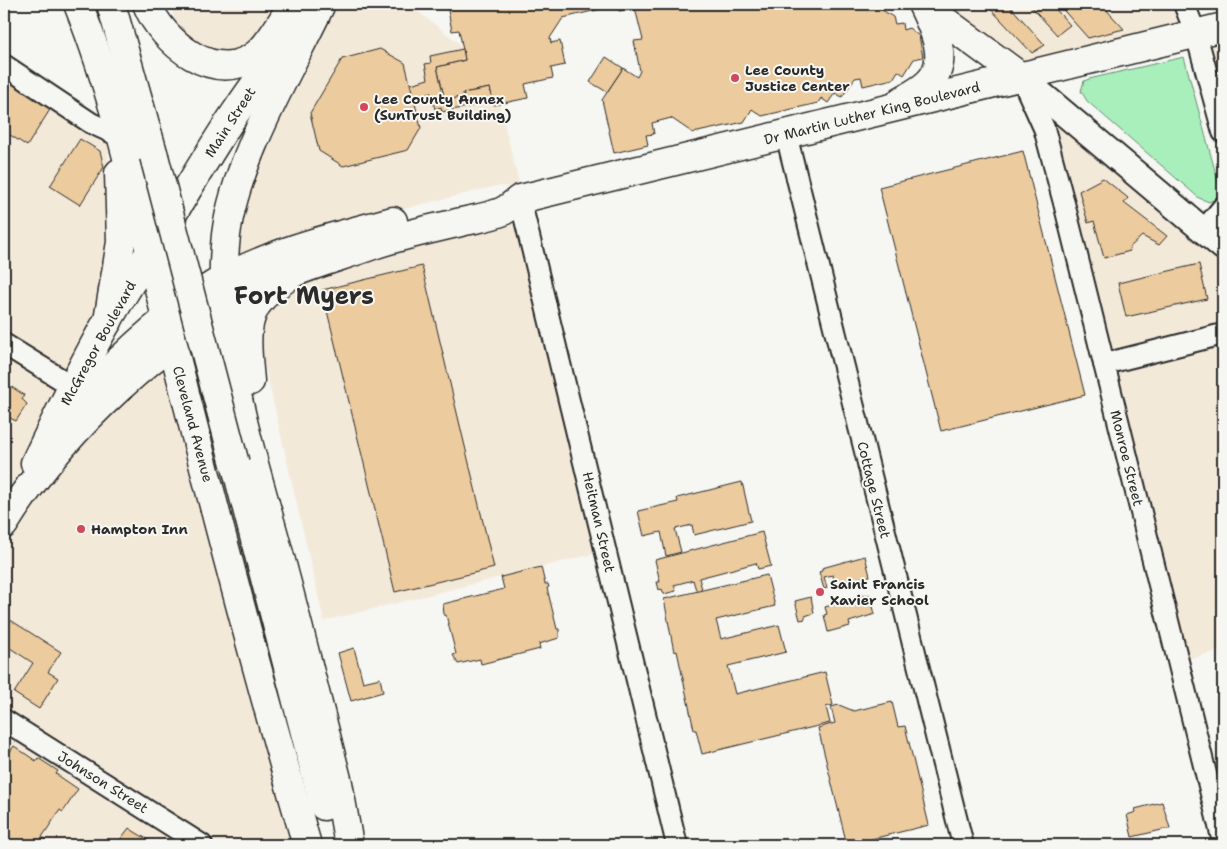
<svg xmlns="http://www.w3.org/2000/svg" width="1227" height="849" font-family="'Shantell Sans',sans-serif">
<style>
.built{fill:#f3e9d9}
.green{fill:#a8efbc;stroke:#6a8d74}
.building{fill:#eccb9e;stroke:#2b2b2b}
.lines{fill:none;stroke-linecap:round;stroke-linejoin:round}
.minor-casing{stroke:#2b2b2b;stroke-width:24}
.tertiary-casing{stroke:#2b2b2b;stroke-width:29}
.secondary-casing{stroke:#2b2b2b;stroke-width:31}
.primary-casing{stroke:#2b2b2b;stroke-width:31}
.minor{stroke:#f6f6f2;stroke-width:20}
.tertiary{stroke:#f6f6f2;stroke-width:25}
.secondary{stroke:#f6f6f2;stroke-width:28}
.primary{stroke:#f6f6f2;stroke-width:28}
.primary-bridge-casing{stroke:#2b2b2b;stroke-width:31;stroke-linecap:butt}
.primary-bridge{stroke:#f6f6f2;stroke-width:28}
.poi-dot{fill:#d1495b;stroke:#f6f6f2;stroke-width:2}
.labels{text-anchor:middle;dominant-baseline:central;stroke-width:4;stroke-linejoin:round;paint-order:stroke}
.poi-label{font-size:14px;font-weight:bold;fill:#2b2b2b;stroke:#f6f6f2;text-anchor:start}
.street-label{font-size:14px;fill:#2b2b2b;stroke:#f6f6f2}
.town-label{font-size:24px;font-weight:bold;fill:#2b2b2b;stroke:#f6f6f2}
</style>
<rect width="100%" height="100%" fill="#f6f6f2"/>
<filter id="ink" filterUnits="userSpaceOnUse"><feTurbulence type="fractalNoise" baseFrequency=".02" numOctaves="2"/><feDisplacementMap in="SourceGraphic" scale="10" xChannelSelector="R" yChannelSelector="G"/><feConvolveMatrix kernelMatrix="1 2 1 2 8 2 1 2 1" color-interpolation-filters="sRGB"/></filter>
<g filter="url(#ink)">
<g class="built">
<polygon points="170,4 281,4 251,46 221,54 180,36"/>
<polygon points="333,4 408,4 490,67 520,187 497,186 353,221 239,262 235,237 246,188"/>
<polygon points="940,4 1172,4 1183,27 1026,65"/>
<polygon points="1223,38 1223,98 1208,42"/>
<polygon points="4,76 110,143 108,153 112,241 99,316 68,373 4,333"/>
<polygon points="1046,110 1223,259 1223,323 1110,352"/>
<polygon points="515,215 597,553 324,621 257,332 268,306 298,282"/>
<polygon points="1223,344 1223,650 1187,659 1115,372"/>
<polygon points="4,356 59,390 4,505"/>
<polygon points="165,364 173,404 235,621 293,845 219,845 4,708 4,542 22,513 71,451"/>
<polygon points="4,731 184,845 4,845"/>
</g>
<polygon class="green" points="1184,57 1220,189 1216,199 1209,202 1199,198 1087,101 1081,91 1084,81 1089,79"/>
<g class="building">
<polygon points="453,4 873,4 893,17 895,24 902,23 903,30 909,28 919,36 923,57 914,59 904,75 898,71 893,79 863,86 861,77 855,78 842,97 835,93 828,103 821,98 818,103 762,116 752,109 744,122 693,133 671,118 652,123 654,134 646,135 648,145 614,153 602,100 623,68 637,77 640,71 634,41 643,40 635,8 619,11 618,5 563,18 550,38 551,43 560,41 565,65 551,68 553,78 525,84 528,98 494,105 490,88 463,93 464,96 445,101 437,67 465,60 459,30 452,31 447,5"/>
<polygon points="986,4 1008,4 1045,45 1032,53"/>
<polygon points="1029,4 1051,4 1070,25 1057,35"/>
<polygon points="1058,4 1101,4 1124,29 1088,38"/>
<polygon points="380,49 405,63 421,128 408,150 343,166 319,151 310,113 342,59"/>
<polygon points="463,49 465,60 437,67 445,101 464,96 463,93 490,88 493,102 442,112 441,107 435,109 431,93 414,97 411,84 428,79 425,64 431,63 430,56"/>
<polygon points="606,57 623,68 607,92 590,82"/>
<polygon points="4,78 51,108 27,146 4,131"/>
<polygon points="80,139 100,151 104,167 80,205 50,186"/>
<polygon points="1023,151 1085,395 941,431 879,187"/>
<polygon points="1103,178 1128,198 1124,203 1167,236 1159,245 1142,236 1129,248 1130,251 1104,258 1094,221 1088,223 1079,191"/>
<polygon points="1199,264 1207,299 1126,317 1118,283"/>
<polygon points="422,266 494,568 395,592 322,290"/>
<polygon points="4,382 24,395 22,399 27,404 16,421 10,418 7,422 4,420"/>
<polygon points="742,482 751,521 694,535 692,525 675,529 681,552 666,556 661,532 644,536 638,511 678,502 677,498"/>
<polygon points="762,532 771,566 758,569 756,563 699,578 702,589 696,590 693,580 674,585 676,591 664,594 662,589 659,590 657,582 660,582 655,560"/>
<polygon points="865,556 870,576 835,584 833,575 824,577 827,588 824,589 819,572 822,571 822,568"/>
<polygon points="541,567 545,584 548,584 549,587 547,588 557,629 559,629 559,638 539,644 540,649 481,664 480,659 458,664 453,655 456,654 446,615 444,615 443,604 504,589 501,577"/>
<polygon points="767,575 775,606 716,620 721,639 779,625 786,652 728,666 735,694 825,672 833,705 826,707 830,723 702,754 696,730 694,730 677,651 674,652 664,599"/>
<polygon points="865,595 870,595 875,614 849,622 850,626 828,632 824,615 827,614 825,607"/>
<polygon points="811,597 814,613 805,616 805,619 800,620 795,601"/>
<polygon points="4,616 61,652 48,672 58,678 39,709 14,693 33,663 4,644"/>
<polygon points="354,648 363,682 380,678 383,692 351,701 338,653"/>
<polygon points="892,702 898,727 905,726 929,825 847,845 818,728 835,723 831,707 839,705 854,711"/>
<polygon points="14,746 36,761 38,758 58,771 56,774 78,789 63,812 60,810 42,837 45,839 41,845 4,844 4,761"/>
<polygon points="1162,802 1170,828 1132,837 1127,815 1136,812 1135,809"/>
<polygon points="129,828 135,832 157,845 116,845"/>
</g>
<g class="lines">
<defs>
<g id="minor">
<polyline points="1184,4 1196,34 1223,132"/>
<polyline points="4,65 91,123 121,137"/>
<polyline points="1022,79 1044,128 1064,203 1223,842"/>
<polyline points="786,134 963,845"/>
<polyline points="520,199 677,845"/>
<polyline points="1204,230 1223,207"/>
<polyline points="4,344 72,386"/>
<polyline points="1104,364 1223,334"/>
<polyline points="4,720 202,845"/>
</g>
<polyline id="tertiary" points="1021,77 1223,247"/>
<g id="secondary">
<polyline points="923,5 1021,77"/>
<path d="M901,101C909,96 920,91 927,84C952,63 933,27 922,4"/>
<path d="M71,411C110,367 152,326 201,293C257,255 328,238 393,221"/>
<path d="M35,463C58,415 81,368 107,322C123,293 142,266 159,237C204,161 250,81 311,16"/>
<path d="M4,524C64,428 163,338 263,286C298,268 337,258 373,245C402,235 432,229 461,222C474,219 489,217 501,212C508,209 514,203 520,199L1223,27"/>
</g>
<g id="primary">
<path d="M78,4C122,114 144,231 173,346C215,513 259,680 307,845"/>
<polyline points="111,4 154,156"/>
<path d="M147,4C162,42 216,87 257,54C272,42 282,20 293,4"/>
<path d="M320,6C288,73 235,162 226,235C214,344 250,447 278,550C299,627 318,705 338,783L349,845"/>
<polyline points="108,321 121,242 119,173"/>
<path d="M250,381C248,354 241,320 262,298C271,288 283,281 293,273"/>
<polyline points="237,470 324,806"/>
</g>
</defs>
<use href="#minor" class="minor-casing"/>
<use href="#tertiary" class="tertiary-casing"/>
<use href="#secondary" class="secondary-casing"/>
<use href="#primary" class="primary-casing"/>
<use href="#minor" class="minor"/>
<use href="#tertiary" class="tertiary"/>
<use href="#secondary" class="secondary"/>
<use href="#primary" class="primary"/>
<defs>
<polyline id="primary-bridge" points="154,156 235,464"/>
</defs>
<use href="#primary-bridge" class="primary-bridge-casing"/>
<use href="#primary-bridge" class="primary-bridge"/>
</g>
</g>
<g class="poi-dot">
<circle cx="735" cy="78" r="5"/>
<circle cx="364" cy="107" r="5"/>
<circle cx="81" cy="529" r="5"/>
<circle cx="820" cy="592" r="5"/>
</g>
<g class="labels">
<g class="poi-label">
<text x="745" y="70">Lee County<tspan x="745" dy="16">Justice Center</tspan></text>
<text x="374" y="99">Lee County Annex<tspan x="374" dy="16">(SunTrust Building)</tspan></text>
<text x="91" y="529">Hampton Inn</text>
<text x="830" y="584">Saint Francis<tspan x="830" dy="16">Xavier School</tspan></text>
</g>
<g class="street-label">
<text transform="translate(872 113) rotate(-14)">Dr Martin Luther King Boulevard</text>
<text transform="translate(230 122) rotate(-57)">Main Street</text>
<text transform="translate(98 343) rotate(-61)">McGregor Boulevard</text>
<text transform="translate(193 424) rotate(75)">Cleveland Avenue</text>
<text transform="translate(1127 458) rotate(76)">Monroe Street</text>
<text transform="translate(874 490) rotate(76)">Cottage Street</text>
<text transform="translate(599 522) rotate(77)">Heitman Street</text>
<text transform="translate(103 782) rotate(32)">Johnson Street</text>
</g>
<g class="town-label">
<text x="304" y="296">Fort Myers</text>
</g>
</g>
<rect width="1227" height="849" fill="none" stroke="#f6f6f2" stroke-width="20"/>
<rect x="10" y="10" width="1207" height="829" fill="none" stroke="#2b2b2b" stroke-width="2" filter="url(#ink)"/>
</svg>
